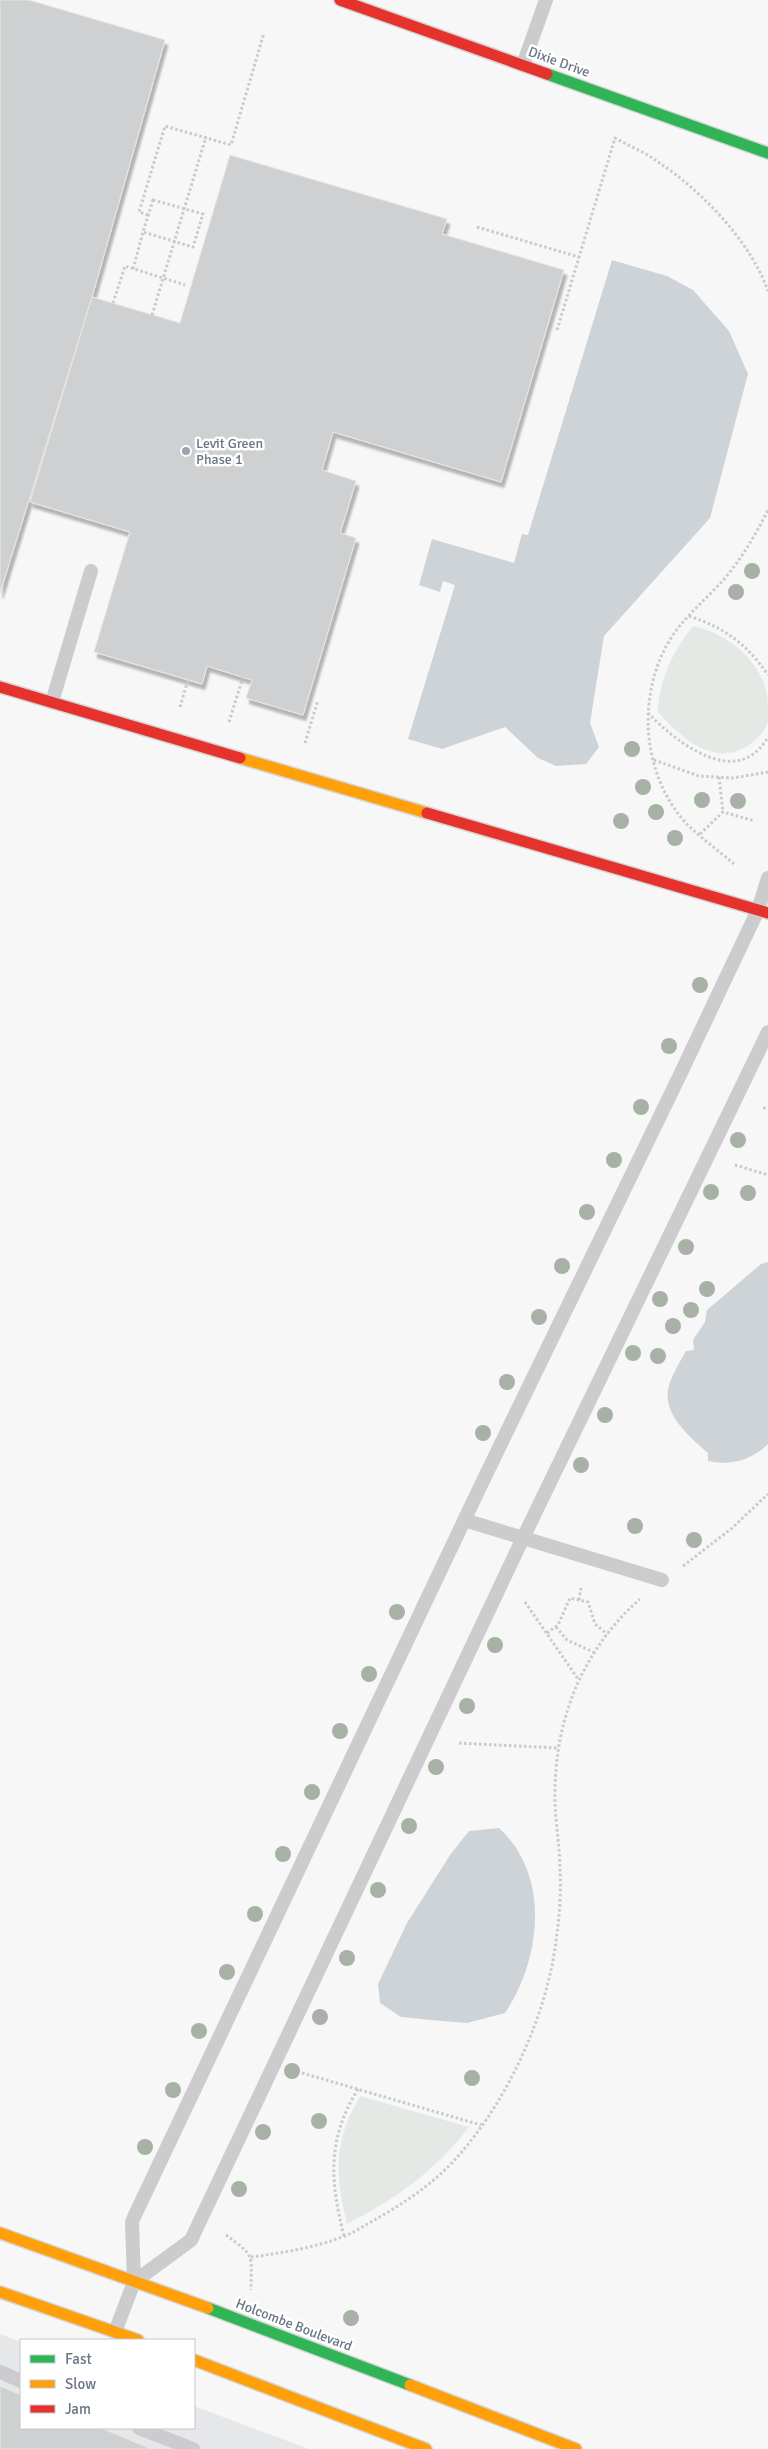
<svg xmlns="http://www.w3.org/2000/svg" width="768" height="2449" font-family="Signika,sans-serif">
<style>
.built{fill:#e6e7e8}
.green{fill:#e5e9e5}
.water{fill:#ced3d8}
.building{fill:#cfd0d1;stroke:#e6e6e6;filter:url(#shadow)}
.lines{fill:none;stroke-linecap:round;stroke-linejoin:round}
.fast-casing{stroke:#d4d5d6;stroke-width:14}
.slow-casing{stroke:#d4d5d6;stroke-width:14}
.jam-casing{stroke:#d4d5d6;stroke-width:14}
.path{stroke:#c9cacb;stroke-width:3;stroke-dasharray:2.5 2.5;stroke-linecap:butt}
.lane{stroke:#ccccce;stroke-width:14}
.fast{stroke:#30b455;stroke-width:11}
.slow{stroke:#ff9f0a;stroke-width:11}
.jam{stroke:#e5322d;stroke-width:11}
.tree{fill:#a7b1a6}
.poi-dot{fill:#9ba2ad;stroke:#fff;stroke-width:2}
.labels{text-anchor:middle;dominant-baseline:central;stroke-width:5;stroke-linejoin:round;paint-order:stroke}
.street-label{font-size:14px;fill:#6a7585;stroke:#fff}
.poi-label{font-size:14px;fill:#6a7585;stroke:#fff;text-anchor:start}
</style>
<defs>
<filter id="shadow"><feDropShadow dx="3" dy="5.5" stdDeviation="1" flood-color="#0004"/></filter>
</defs>
<rect width="100%" height="100%" fill="#f7f7f7"/>
<polygon class="built" points="0,2334 21,2342 21,2428 194,2428 194,2406 309,2449 0,2449"/>
<g class="green">
<path d="M693,626C731,634 768,666 768,706C768,711 768,717 768,722C765,731 757,740 749,745C714,768 681,738 658,712C659,680 673,651 693,626Z"/>
<path d="M360,2096L469,2127C434,2172 397,2198 347,2224C335,2174 333,2142 360,2096Z"/>
</g>
<g class="water">
<polygon points="612,260 667,276 693,290 729,331 748,374 710,518 604,636 590,723 599,747 586,764 556,766 538,758 505,727 442,749 408,739 455,585 443,581 440,592 419,585 432,539 514,563 522,534 528,535"/>
<path d="M768,1262V1444C752,1460 730,1466 708,1461V1453C688,1435 659,1412 670,1382C674,1372 680,1361 686,1351L694,1350L693,1340L705,1322L707,1310L761,1264Z"/>
<path d="M499,1828C551,1876 541,1959 505,2013L467,2023L442,2021L401,2017L380,2003L378,1984L407,1923L450,1855L469,1831Z"/>
</g>
<g class="building">
<polygon points="0,0 29,0 165,40 92,297 0,593"/>
<polygon points="230,155 447,219 442,234 564,270 501,482 333,432 322,470 356,481 340,533 356,538 303,715 246,698 252,680 207,666 202,684 94,652 130,532 30,502 92,297 180,323"/>
<polygon points="0,2386 21,2395 21,2428 101,2428 151,2449 0,2449"/>
</g>
<g class="lines">
<defs>
<g id="fast">
<polyline points="547,74 768,153"/>
<polyline points="208,2308 410,2385"/>
</g>
<g id="slow">
<polyline points="240,758 427,813"/>
<polyline points="0,2233 208,2308"/>
<polyline points="0,2292 138,2340"/>
<polyline points="194,2360 426,2449"/>
<polyline points="410,2385 576,2449"/>
</g>
<g id="jam">
<polyline points="340,0 547,74"/>
<polyline points="0,687 240,758"/>
<polyline points="427,813 768,913"/>
</g>
</defs>
<use href="#fast" class="fast-casing"/>
<use href="#slow" class="slow-casing"/>
<use href="#jam" class="jam-casing"/>
<g class="path">
<polygon points="153,200 203,214 193,247 143,232"/>
<polyline points="148,215 139,212 165,126 231,145 264,33"/>
<polyline points="477,227 579,257"/>
<polyline points="133,269 143,232"/>
<polyline points="113,303 125,266 185,285"/>
<polyline points="152,315 206,137"/>
<path d="M557,330L615,138C629,146 645,152 658,162C701,190 751,242 768,291"/>
<path d="M689,616C725,628 747,644 768,675"/>
<polyline points="180,707 188,680"/>
<path d="M648,713C676,742 737,791 768,737"/>
<polyline points="229,722 243,677"/>
<polyline points="305,743 318,700"/>
<polyline points="654,760 699,776 733,778 768,772"/>
<polyline points="719,777 723,812"/>
<polyline points="700,834 723,812 755,821"/>
<path d="M734,864C717,849 693,833 680,816C642,768 638,696 668,643C682,618 707,599 726,577C743,556 756,534 768,510"/>
<polyline points="763,1108 768,1108"/>
<polyline points="735,1165 768,1175"/>
<polyline points="683,1566 731,1529 768,1494"/>
<polyline points="579,1600 581,1588"/>
<polyline points="525,1602 578,1679"/>
<polyline points="556,1627 567,1640 593,1652"/>
<polyline points="547,1633 558,1625 570,1598 588,1602 595,1624 607,1634"/>
<polyline points="459,1743 557,1748"/>
<polyline points="302,2073 481,2125"/>
<path d="M226,2235C256,2257 251,2254 251,2290"/>
<path d="M344,2236C330,2181 327,2139 358,2089"/>
<path d="M251,2257C282,2253 313,2248 342,2237C354,2233 365,2225 376,2219C406,2202 436,2182 459,2155C510,2097 549,2010 557,1933C560,1913 561,1890 560,1870C560,1846 555,1822 555,1798C554,1721 582,1650 640,1599"/>
</g>
<g class="lane">
<polyline points="523,65 546,0"/>
<polyline points="52,702 91,571"/>
<polyline points="464,1520 662,1580"/>
<polyline points="134,2282 191,2240 523,1538 768,1032"/>
<polyline points="115,2332 134,2282 132,2222 134,2217 480,1487 678,1079 758,910 768,878"/>
<polyline points="0,2372 21,2381"/>
<polyline points="139,2428 193,2449"/>
</g>
<use href="#fast" class="fast"/>
<use href="#slow" class="slow"/>
<use href="#jam" class="jam"/>
</g>
<g class="tree">
<circle cx="752" cy="571" r="8"/>
<circle cx="736" cy="592" r="8"/>
<circle cx="632" cy="749" r="8"/>
<circle cx="643" cy="787" r="8"/>
<circle cx="702" cy="800" r="8"/>
<circle cx="738" cy="801" r="8"/>
<circle cx="656" cy="812" r="8"/>
<circle cx="621" cy="821" r="8"/>
<circle cx="675" cy="838" r="8"/>
<circle cx="700" cy="985" r="8"/>
<circle cx="669" cy="1046" r="8"/>
<circle cx="641" cy="1107" r="8"/>
<circle cx="738" cy="1140" r="8"/>
<circle cx="614" cy="1160" r="8"/>
<circle cx="711" cy="1192" r="8"/>
<circle cx="748" cy="1193" r="8"/>
<circle cx="587" cy="1212" r="8"/>
<circle cx="686" cy="1247" r="8"/>
<circle cx="562" cy="1266" r="8"/>
<circle cx="707" cy="1289" r="8"/>
<circle cx="660" cy="1299" r="8"/>
<circle cx="691" cy="1310" r="8"/>
<circle cx="539" cy="1317" r="8"/>
<circle cx="673" cy="1326" r="8"/>
<circle cx="633" cy="1353" r="8"/>
<circle cx="658" cy="1356" r="8"/>
<circle cx="507" cy="1382" r="8"/>
<circle cx="605" cy="1415" r="8"/>
<circle cx="483" cy="1433" r="8"/>
<circle cx="581" cy="1465" r="8"/>
<circle cx="635" cy="1526" r="8"/>
<circle cx="694" cy="1540" r="8"/>
<circle cx="397" cy="1612" r="8"/>
<circle cx="495" cy="1645" r="8"/>
<circle cx="369" cy="1674" r="8"/>
<circle cx="467" cy="1706" r="8"/>
<circle cx="340" cy="1731" r="8"/>
<circle cx="436" cy="1767" r="8"/>
<circle cx="312" cy="1792" r="8"/>
<circle cx="409" cy="1826" r="8"/>
<circle cx="283" cy="1854" r="8"/>
<circle cx="378" cy="1890" r="8"/>
<circle cx="255" cy="1914" r="8"/>
<circle cx="347" cy="1958" r="8"/>
<circle cx="227" cy="1972" r="8"/>
<circle cx="320" cy="2017" r="8"/>
<circle cx="199" cy="2031" r="8"/>
<circle cx="292" cy="2071" r="8"/>
<circle cx="472" cy="2078" r="8"/>
<circle cx="173" cy="2090" r="8"/>
<circle cx="319" cy="2121" r="8"/>
<circle cx="263" cy="2132" r="8"/>
<circle cx="145" cy="2147" r="8"/>
<circle cx="239" cy="2189" r="8"/>
<circle cx="351" cy="2318" r="8"/>
</g>
<circle class="poi-dot" cx="186" cy="451" r="5"/>
<g class="labels">
<g class="street-label">
<text transform="translate(559 62) rotate(20)">Dixie Drive</text>
<text transform="translate(294 2325) rotate(21)">Holcombe Boulevard</text>
</g>
<g class="poi-label">
<text x="196" y="443">Levit Green<tspan x="196" dy="16">Phase 1</tspan></text>
</g>
</g>
<rect x="20" y="2339" width="175" height="90" fill="#ffffff" stroke="#c3c8ce"/>
<rect x="30" y="2355" width="25" height="8" fill="#30b455" stroke="#c3c8ce"/>
<text x="65" y="2364" font-size="15" fill="#6a7585">Fast</text>
<rect x="30" y="2380" width="25" height="8" fill="#ff9f0a" stroke="#c3c8ce"/>
<text x="65" y="2389" font-size="15" fill="#6a7585">Slow</text>
<rect x="30" y="2405" width="25" height="8" fill="#e5322d" stroke="#c3c8ce"/>
<text x="65" y="2414" font-size="15" fill="#6a7585">Jam</text>
</svg>
